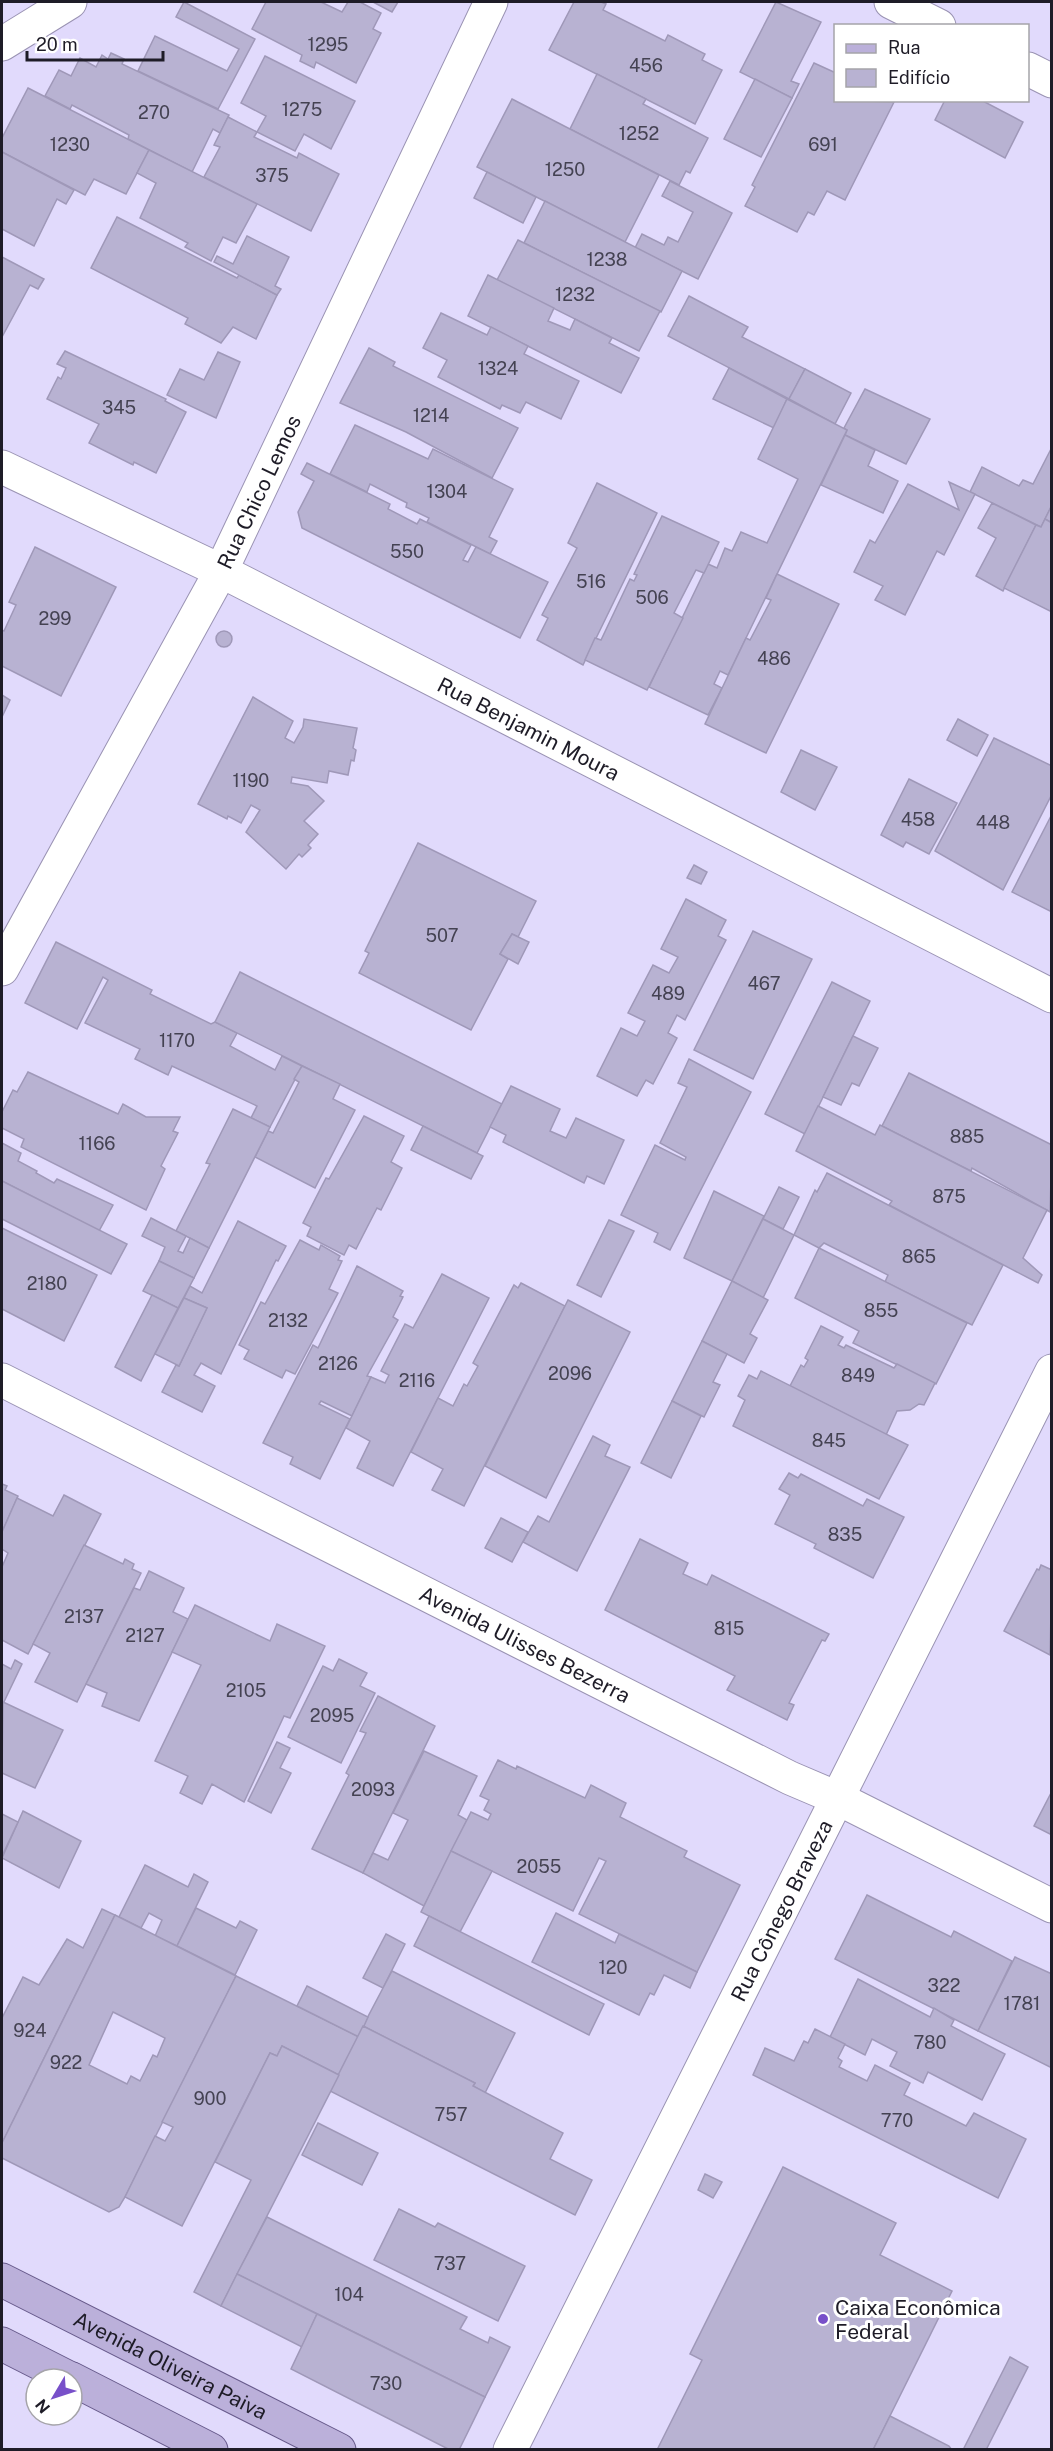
<svg xmlns="http://www.w3.org/2000/svg" width="1053" height="2451" font-family="'Public Sans',sans-serif">
<style>
.building{fill:#b8b2d2;stroke:#9f98b8;stroke-width:1.5;fill-rule:evenodd}
.lines{fill:none;stroke-linecap:round;stroke-linejoin:round}
.minor-casing{stroke:#9a93b3;stroke-width:35}
.primary-casing{stroke:#675a8b;stroke-width:35}
.minor{stroke:#fff;stroke-width:33}
.primary{stroke:#bbb0da;stroke-width:33}
.poi-dot{fill:#7850c9;stroke:#fff;stroke-width:2}
.labels{text-anchor:middle;dominant-baseline:central;stroke-width:6;stroke-linejoin:round;paint-order:stroke}
.number-label{font-size:18px;fill:#444252}
.street-label{font-size:21px;fill:#1e1c27;stroke:#fff}
.poi-label{font-size:21px;fill:#1e1c27;stroke:#fff;text-anchor:start}
</style>
<rect width="100%" height="100%" fill="#e1dafc"/>
<g class="building">
<polygon points="184,2 255,39 218,109 138,71 155,36 227,71 239,49 176,17"/>
<polygon points="266,2 321,2 342,12 348,2 360,2 381,13 373,29 381,33 356,83 316,62 314,68 300,61 302,55 252,29"/>
<polygon points="373,2 398,2 392,12"/>
<polygon points="574,2 601,2 606,4 603,10 665,41 668,35 705,54 702,60 722,70 695,124 549,50"/>
<polygon points="776,2 821,22 791,81 799,84 792,98 740,72"/>
<polygon points="111,53 124,59 122,64 229,115 220,133 213,129 192,172 128,139 129,135 72,105 70,109 45,96 59,70 71,76 80,58 96,67 102,55 108,59"/>
<polygon points="265,56 355,101 331,149 304,134 295,151 257,132 266,116 241,103"/>
<polygon points="814,63 836,73 836,100 894,102 845,200 827,191 814,215 808,212 797,232 745,206 755,187 752,185"/>
<polygon points="597,74 646,99 643,104 708,138 690,173 686,171 679,185 570,129"/>
<polygon points="755,79 792,98 761,157 724,139"/>
<polygon points="28,88 149,150 126,194 94,179 85,195 2,152 2,138"/>
<polygon points="512,99 659,175 625,242 477,167"/>
<polygon points="945,100 981,100 1023,122 1005,158 935,120"/>
<polygon points="228,117 257,132 254,137 297,158 299,153 339,174 311,231 204,177 220,147 214,145"/>
<polygon points="149,150 257,204 236,243 223,237 211,261 185,247 188,243 140,218 156,183 137,173"/>
<polygon points="2,152 74,190 66,204 57,199 34,246 2,229"/>
<polygon points="487,172 536,197 523,223 474,198"/>
<polygon points="670,181 732,213 698,279 635,248 642,234 664,245 668,237 678,242 693,212 662,196"/>
<polygon points="545,201 682,271 661,312 524,243"/>
<polygon points="117,217 237,278 239,275 277,295 256,339 233,327 221,343 185,324 188,318 91,268"/>
<polygon points="247,236 289,257 275,286 281,289 277,295 214,262 217,256 233,264"/>
<polygon points="518,240 660,311 639,351 497,280"/>
<polygon points="2,257 44,279 38,289 30,285 2,337"/>
<polygon points="488,275 554,308 548,321 570,330 575,319 612,338 609,343 639,358 621,393 468,316"/>
<polygon points="689,296 748,327 742,337 805,369 789,399 668,336"/>
<polygon points="441,313 487,335 491,327 528,346 524,354 579,381 561,419 526,402 520,413 502,405 500,409 438,377 447,360 423,348"/>
<polygon points="369,348 395,362 393,366 518,428 492,478 406,432 340,403"/>
<polygon points="65,351 166,399 165,401 186,412 156,473 134,462 133,465 89,443 99,424 47,399 58,377 61,379 66,368 57,364"/>
<polygon points="218,352 240,362 216,418 167,395 180,369 204,380"/>
<polygon points="729,368 787,399 774,428 713,399"/>
<polygon points="805,369 851,393 835,424 789,399"/>
<polygon points="865,389 930,419 906,464 845,435 847,430 844,428"/>
<polygon points="787,399 847,430 728,675 720,671 714,684 722,688 708,715 649,687 708,564 717,568 725,548 732,551 741,532 767,543 798,479 758,459"/>
<polygon points="355,425 428,459 433,449 513,489 489,537 497,541 490,554 427,522 429,518 406,507 407,503 370,484 367,492 330,474"/>
<polygon points="845,435 875,450 868,466 898,481 883,513 821,485"/>
<polygon points="1052,447 1052,505 1041,527 970,492 982,467 1019,486 1023,480 1033,484"/>
<polygon points="307,463 390,504 388,509 417,524 420,519 471,545 463,560 468,562 476,547 548,582 520,638 302,528 298,512 314,481 301,474"/>
<polygon points="949,482 975,494 944,555 937,551 905,615 875,600 883,586 854,572 870,540 875,543 908,484 959,510"/>
<polygon points="597,483 657,513 583,665 537,640 548,618 542,615 577,548 568,543"/>
<polygon points="992,503 1036,525 1003,591 976,576 996,538 978,528"/>
<polygon points="1052,505 1052,523 1045,519"/>
<polygon points="662,516 719,542 704,573 696,570 674,613 683,618 647,690 585,660 595,638 601,640 630,579 634,581 637,575 634,574"/>
<polygon points="1045,519 1052,523 1052,612 1004,588 1036,525 1041,527"/>
<polygon points="35,547 116,587 61,696 2,666 2,630 4,631 16,605 9,602"/>
<polygon points="777,574 839,604 766,753 705,724 746,638 750,640 771,600 766,598"/>
<circle cx="224" cy="639" r="8"/>
<polygon points="2,695 10,700 2,717"/>
<polygon points="253,697 293,721 285,738 294,743 303,727 304,719 357,728 353,748 356,750 354,761 351,760 348,775 329,771 327,783 292,777 291,783 308,786 324,801 304,821 318,834 308,845 311,848 302,857 299,854 286,869 246,832 260,810 251,805 241,823 228,816 227,819 198,804"/>
<polygon points="958,719 988,735 977,756 947,740"/>
<polygon points="994,738 1052,766 1052,794 1003,890 935,851"/>
<polygon points="801,750 837,767 815,810 781,792"/>
<polygon points="909,779 957,803 929,854 906,842 903,847 881,835"/>
<polygon points="1052,814 1052,912 1012,892"/>
<polygon points="418,843 536,901 518,937 512,934 500,954 508,959 471,1030 359,973 369,953 365,951"/>
<polygon points="694,865 707,872 701,884 687,878"/>
<polygon points="686,899 726,920 718,936 726,940 685,1020 677,1015 668,1033 677,1038 653,1084 646,1080 637,1096 597,1076 621,1028 637,1036 645,1021 628,1013 653,965 669,973 678,957 661,949"/>
<polygon points="753,931 812,959 753,1079 694,1050"/>
<polygon points="512,934 529,942 518,964 500,954"/>
<polygon points="56,942 152,990 150,994 211,1024 215,1022 237,1033 230,1046 275,1070 282,1056 302,1066 270,1127 251,1118 257,1106 172,1066 168,1075 135,1059 140,1049 85,1023 108,980 103,977 77,1029 25,1003"/>
<polygon points="240,972 502,1104 477,1153 215,1022"/>
<polygon points="832,982 870,1001 805,1134 765,1114"/>
<polygon points="853,1036 878,1048 859,1086 852,1083 841,1105 823,1097"/>
<polygon points="689,1059 751,1092 670,1250 654,1242 658,1233 621,1215 655,1145 685,1160 686,1157 660,1143 687,1087 678,1083"/>
<polygon points="302,1066 340,1084 333,1099 355,1110 315,1188 255,1157 268,1131 273,1133 299,1082 294,1079"/>
<polygon points="28,1072 118,1114 123,1104 146,1117 180,1117 173,1131 178,1133 161,1166 165,1169 146,1210 21,1147 24,1139 2,1128 2,1112 13,1090 17,1092"/>
<polygon points="909,1073 1052,1145 1050,1212 972,1168 971,1171 882,1126"/>
<polygon points="511,1086 560,1109 550,1131 566,1138 576,1118 624,1140 604,1184 587,1176 584,1183 503,1142 506,1135 490,1127"/>
<polygon points="818,1106 875,1135 880,1125 1047,1210 1023,1258 1042,1275 1038,1283 889,1205 892,1201 796,1151"/>
<polygon points="233,1109 270,1127 209,1248 176,1231 210,1164 206,1163"/>
<polygon points="364,1116 404,1136 391,1162 402,1168 381,1210 377,1208 356,1249 349,1245 344,1255 307,1236 311,1227 303,1223 326,1178 329,1179"/>
<polygon points="423,1126 483,1156 471,1179 411,1150"/>
<polygon points="2,1143 21,1153 18,1161 37,1171 36,1173 54,1183 57,1179 113,1205 99,1231 2,1181"/>
<polygon points="827,1173 1003,1265 972,1325 885,1282 888,1275 824,1243 819,1248 794,1235 815,1190 817,1192"/>
<polygon points="2,1181 127,1244 111,1274 2,1219"/>
<polygon points="779,1187 799,1197 783,1229 763,1219"/>
<polygon points="714,1191 764,1216 732,1281 684,1258"/>
<polygon points="151,1218 186,1236 178,1251 183,1253 190,1238 209,1248 194,1278 159,1261 165,1247 142,1236"/>
<polygon points="763,1219 794,1235 763,1298 732,1281"/>
<polygon points="609,1220 634,1231 601,1297 577,1285"/>
<polygon points="238,1221 286,1246 278,1261 276,1260 221,1374 201,1363 194,1375 215,1386 202,1412 162,1392 176,1365 179,1366 207,1308 184,1298 190,1286 202,1293"/>
<polygon points="2,1228 97,1275 64,1341 2,1309"/>
<polygon points="300,1240 319,1250 321,1245 340,1256 338,1260 342,1261 329,1289 338,1293 295,1374 286,1370 282,1378 244,1359 249,1350 239,1345 261,1302 265,1304"/>
<polygon points="819,1248 967,1323 936,1384 853,1343 859,1331 795,1298"/>
<polygon points="159,1261 194,1278 178,1308 143,1291"/>
<polygon points="357,1266 403,1291 400,1296 403,1297 393,1317 398,1320 367,1376 371,1377 352,1416 321,1401 319,1404 350,1419 320,1479 290,1464 293,1457 263,1443 313,1345 318,1348"/>
<polygon points="442,1274 489,1298 393,1486 357,1468 370,1441 346,1428 371,1377 385,1383 389,1375 381,1371 405,1324 413,1328"/>
<polygon points="732,1281 768,1300 750,1334 757,1338 744,1363 702,1341"/>
<polygon points="521,1283 565,1306 464,1506 432,1490 443,1469 411,1452 438,1398 453,1406 464,1384 467,1386 478,1366 473,1363 514,1285 518,1288"/>
<polygon points="152,1295 178,1308 141,1381 115,1367"/>
<polygon points="184,1298 207,1308 179,1366 155,1354"/>
<polygon points="568,1300 630,1332 546,1498 485,1466"/>
<polygon points="821,1326 843,1337 838,1345 844,1348 846,1345 894,1368 897,1364 935,1383 924,1405 919,1404 910,1410 897,1411 886,1435 790,1386 801,1365 804,1367 808,1360 805,1358"/>
<polygon points="702,1341 727,1354 713,1382 720,1385 704,1417 672,1401"/>
<polygon points="761,1371 908,1445 879,1499 733,1426 745,1400 738,1396 749,1375 757,1379"/>
<polygon points="672,1401 701,1416 671,1478 641,1463"/>
<polygon points="593,1436 610,1445 605,1456 630,1467 577,1571 523,1542 538,1516 549,1522"/>
<polygon points="789,1473 798,1478 801,1474 863,1506 867,1499 904,1517 873,1578 814,1548 816,1544 775,1524 790,1495 779,1489"/>
<polygon points="2,1484 7,1486 5,1490 18,1496 2,1532"/>
<polygon points="64,1495 101,1514 28,1654 2,1640 2,1567 8,1553 2,1549 2,1532 17,1498 53,1516"/>
<polygon points="501,1518 528,1532 512,1562 485,1548"/>
<polygon points="640,1539 688,1563 683,1574 707,1585 712,1575 829,1634 825,1641 822,1640 789,1703 794,1705 787,1720 727,1690 735,1676 605,1610"/>
<polygon points="84,1545 123,1564 125,1559 134,1564 132,1569 141,1573 77,1702 35,1682 50,1653 33,1644"/>
<polygon points="1041,1565 1052,1570 1050,1655 1004,1631 1037,1569 1039,1570"/>
<polygon points="149,1571 184,1588 173,1612 188,1619 139,1721 102,1706 107,1693 86,1684 134,1588 140,1590"/>
<polygon points="195,1605 270,1641 277,1624 325,1646 290,1718 284,1716 244,1802 212,1784 202,1804 180,1793 188,1776 155,1761 201,1665 172,1652"/>
<polygon points="339,1659 367,1673 360,1686 375,1693 341,1763 288,1737 323,1666 333,1671"/>
<polygon points="15,1660 22,1664 2,1706 2,1664 11,1669"/>
<polygon points="378,1696 435,1726 363,1873 312,1849 349,1775 346,1773 366,1733 360,1731"/>
<polygon points="3,1702 63,1730 35,1788 2,1773"/>
<polygon points="277,1742 290,1748 280,1768 291,1773 271,1813 248,1801"/>
<polygon points="424,1751 477,1776 458,1815 467,1820 424,1906 363,1873 373,1853 388,1860 408,1820 393,1813"/>
<polygon points="498,1760 516,1769 517,1766 585,1798 591,1785 626,1803 620,1817 687,1851 684,1857 740,1885 697,1972 579,1914 606,1861 599,1858 573,1911 451,1851 471,1812 488,1820 491,1814 484,1810 489,1800 480,1796"/>
<polygon points="1052,1791 1052,1835 1034,1826"/>
<polygon points="23,1811 81,1841 59,1888 2,1858"/>
<polygon points="2,1814 18,1822 2,1856"/>
<polygon points="451,1851 492,1871 460,1932 421,1912"/>
<polygon points="145,1865 188,1887 194,1874 208,1882 177,1946 155,1936 162,1920 149,1913 141,1928 119,1917"/>
<polygon points="867,1895 951,1937 954,1931 1012,1961 978,2031 835,1959"/>
<polygon points="196,1908 236,1928 240,1921 257,1930 235,1975 177,1946"/>
<polygon points="102,1909 115,1915 2,2143 2,2018 23,1977 39,1985 67,1939 83,1948"/>
<polygon points="556,1913 615,1943 619,1934 697,1972 690,1988 664,1975 654,1995 650,1993 639,2015 532,1962"/>
<path d="M115,1915L236,1976L125,2197L119,2207L109,2212L2,2158V2143ZM113,2012L165,2038L157,2057L153,2055L140,2081L131,2076L127,2084L89,2065Z"/>
<polygon points="429,1916 604,2004 589,2035 414,1946"/>
<polygon points="386,1934 405,1944 383,1988 363,1978"/>
<polygon points="1015,1957 1052,1974 1052,2068 978,2031"/>
<polygon points="392,1971 515,2033 485,2093 473,2086 475,2083 363,2026"/>
<polygon points="236,1976 359,2037 339,2075 282,2046 277,2056 270,2053 182,2226 125,2197 155,2136 165,2141 173,2127 162,2122"/>
<polygon points="858,1979 930,2017 934,2008 954,2020 951,2026 1005,2054 982,2100 928,2072 923,2083 890,2066 897,2052 872,2039 865,2055 830,2037"/>
<polygon points="307,1986 368,2017 359,2037 297,2006"/>
<polygon points="363,2026 475,2083 473,2086 563,2133 550,2159 592,2180 575,2215 330,2091"/>
<polygon points="815,2029 845,2044 838,2058 842,2061 839,2067 867,2081 875,2065 910,2083 904,2095 966,2126 974,2113 1026,2139 998,2198 753,2075 765,2048 794,2061 804,2041 808,2043"/>
<polygon points="282,2046 339,2075 221,2306 194,2292 251,2180 215,2162 270,2053 277,2056"/>
<polygon points="318,2123 378,2153 362,2185 302,2155"/>
<polygon points="783,2167 896,2223 880,2255 952,2291 873,2450 657,2450 702,2360 690,2354"/>
<polygon points="705,2174 722,2182 713,2198 698,2190"/>
<polygon points="399,2209 435,2227 438,2223 525,2266 498,2321 374,2260"/>
<polygon points="267,2217 467,2317 460,2329 488,2343 490,2337 510,2347 485,2397 237,2274"/>
<polygon points="237,2274 317,2314 302,2347 221,2306"/>
<polygon points="317,2314 485,2397 459,2450 450,2450 291,2369"/>
<polygon points="1010,2357 1028,2367 986,2450 963,2450"/>
<polygon points="890,2416 949,2446 952,2450 873,2450"/>
</g>
<g class="lines">
<defs>
<g id="minor">
<polyline points="891,2 939,26"/>
<polyline points="2,44 70,2"/>
<polyline points="1028,69 1052,81"/>
<path id="s1" d="M2,467L221,571L1052,996"/>
<path id="s2" d="M2,969L221,571L491,2"/>
<path id="s3" d="M2,1380L790,1778L837,1798L1052,1906"/>
<path id="s4" d="M510,2450L1052,1371"/>
</g>
<g id="primary">
<path id="s5" d="M2,2280L339,2450"/>
<polyline points="2,2344 71,2379"/>
<polyline points="72,2379 211,2450"/>
</g>
</defs>
<use href="#minor" class="minor-casing"/>
<use href="#primary" class="primary-casing"/>
<use href="#minor" class="minor"/>
<use href="#primary" class="primary"/>
</g>
<circle class="poi-dot" cx="823" cy="2319" r="6"/>
<g class="labels">
<g class="number-label">
<text x="328" y="44">1295</text>
<text x="646" y="65">456</text>
<text x="302" y="109">1275</text>
<text x="154" y="112">270</text>
<text x="639" y="133">1252</text>
<text x="70" y="144">1230</text>
<text x="823" y="144">691</text>
<text x="565" y="169">1250</text>
<text x="272" y="175">375</text>
<text x="607" y="259">1238</text>
<text x="575" y="294">1232</text>
<text x="498" y="368">1324</text>
<text x="119" y="407">345</text>
<text x="431" y="415">1214</text>
<text x="447" y="491">1304</text>
<text x="407" y="551">550</text>
<text x="591" y="581">516</text>
<text x="652" y="597">506</text>
<text x="55" y="618">299</text>
<text x="774" y="658">486</text>
<text x="251" y="780">1190</text>
<text x="918" y="819">458</text>
<text x="993" y="822">448</text>
<text x="442" y="935">507</text>
<text x="764" y="983">467</text>
<text x="668" y="993">489</text>
<text x="177" y="1040">1170</text>
<text x="967" y="1136">885</text>
<text x="97" y="1143">1166</text>
<text x="949" y="1196">875</text>
<text x="919" y="1256">865</text>
<text x="47" y="1283">2180</text>
<text x="881" y="1310">855</text>
<text x="288" y="1320">2132</text>
<text x="338" y="1363">2126</text>
<text x="570" y="1373">2096</text>
<text x="858" y="1375">849</text>
<text x="417" y="1380">2116</text>
<text x="829" y="1440">845</text>
<text x="845" y="1534">835</text>
<text x="84" y="1616">2137</text>
<text x="729" y="1628">815</text>
<text x="145" y="1635">2127</text>
<text x="246" y="1690">2105</text>
<text x="332" y="1715">2095</text>
<text x="373" y="1789">2093</text>
<text x="539" y="1866">2055</text>
<text x="613" y="1967">120</text>
<text x="944" y="1985">322</text>
<text x="1022" y="2003">1781</text>
<text x="30" y="2030">924</text>
<text x="930" y="2042">780</text>
<text x="66" y="2062">922</text>
<text x="210" y="2098">900</text>
<text x="451" y="2114">757</text>
<text x="897" y="2120">770</text>
<text x="450" y="2263">737</text>
<text x="349" y="2294">104</text>
<text x="386" y="2383">730</text>
</g>
<g class="street-label">
<text stroke="none"><textPath href="#s2" startOffset="542">Rua Chico Lemos</textPath></text>
<text stroke="none"><textPath href="#s1" startOffset="588">Rua Benjamin Moura</textPath></text>
<text stroke="none"><textPath href="#s3" startOffset="586">Avenida Ulisses Bezerra</textPath></text>
<text stroke="none"><textPath href="#s4" startOffset="604">Rua Cônego Braveza</textPath></text>
<text stroke="none"><textPath href="#s5" startOffset="189">Avenida Oliveira Paiva</textPath></text>
</g>
<g class="poi-label">
<text x="835" y="2307">Caixa Econômica<tspan x="835" dy="24">Federal</tspan></text>
</g>
</g>
<rect width="1053" height="2451" fill="none" stroke="#1e1c27" stroke-width="6"/>
<rect x="834" y="24" width="195" height="78" fill="#ffffff" stroke="#a5a4a9" stroke-width="1.5"/>
<rect x="846" y="44" width="30" height="9" fill="#bbb0da" stroke="#a5a4a9" stroke-width="1.5"/>
<text x="888" y="54" font-size="18" fill="#1e1c27">Rua</text>
<rect x="846" y="69" width="30" height="18" fill="#b8b2d2" stroke="#a5a4a9" stroke-width="1.5"/>
<text x="888" y="84" font-size="18" fill="#1e1c27">Edifício</text>
<g transform="translate(54 2397) rotate(231)"><circle r="28" fill="#ffffff" stroke="#a5a4a9" stroke-width="1.5"/>
<path d="M0-4.5L10 22L0 15L-10 22Z" fill="#7850c9"/>
<text y="-9" font-size="16" font-weight="bold" text-anchor="middle" fill="#1e1c27">N</text>
</g>
<path d="M27 51v9h136v-9" fill="none" stroke="#1e1c27" stroke-width="3"/>
<text x="36" y="51" font-size="18" fill="#1e1c27" stroke="#ffffff" stroke-width="4.5" paint-order="stroke">20 m</text>
</svg>
